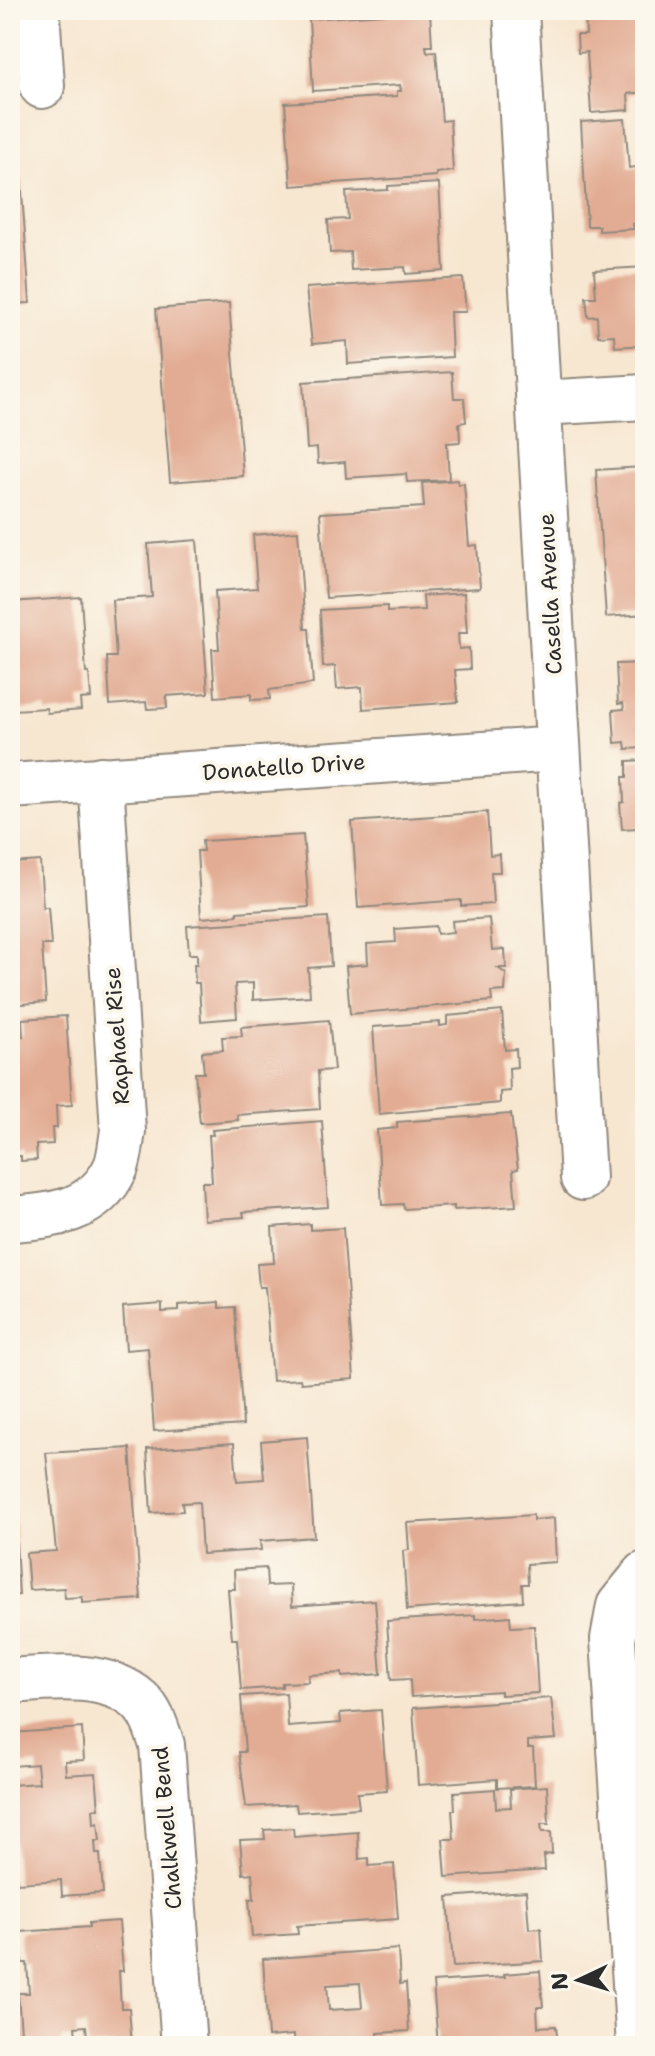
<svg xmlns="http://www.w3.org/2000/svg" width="655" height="2056" font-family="'Shantell Sans',sans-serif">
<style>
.building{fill:#e2ab93;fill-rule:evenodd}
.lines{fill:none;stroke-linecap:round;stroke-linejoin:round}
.minor-casing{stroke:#91897e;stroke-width:48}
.minor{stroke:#fff;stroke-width:44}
.labels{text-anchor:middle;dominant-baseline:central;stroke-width:8;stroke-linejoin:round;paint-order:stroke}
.street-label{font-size:22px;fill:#2b2b2b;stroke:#fbf7ec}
</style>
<rect width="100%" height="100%" fill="#fbf7ec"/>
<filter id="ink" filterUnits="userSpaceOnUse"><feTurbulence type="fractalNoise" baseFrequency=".0125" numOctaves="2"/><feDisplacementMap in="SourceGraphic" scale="16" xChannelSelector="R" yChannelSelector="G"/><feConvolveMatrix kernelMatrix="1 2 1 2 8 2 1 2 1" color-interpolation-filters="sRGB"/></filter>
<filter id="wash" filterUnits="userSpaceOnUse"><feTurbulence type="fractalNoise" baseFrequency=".006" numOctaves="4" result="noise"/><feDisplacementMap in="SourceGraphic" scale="32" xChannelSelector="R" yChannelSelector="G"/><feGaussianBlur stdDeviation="1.8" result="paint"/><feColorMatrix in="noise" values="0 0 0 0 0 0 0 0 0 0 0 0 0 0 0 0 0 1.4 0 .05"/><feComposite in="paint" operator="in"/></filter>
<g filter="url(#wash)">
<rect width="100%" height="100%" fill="#f7e7d1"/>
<g id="blocks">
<g class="building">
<polygon points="588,10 645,10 645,92 628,94 629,110 591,113 587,52 578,53 577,35 586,35 585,14 589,13"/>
<polygon points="430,11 432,46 426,46 427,52 436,51 442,121 450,120 453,171 436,173 436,176 291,186 285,103 397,96 397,91 401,91 400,85 313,91 309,19"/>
<polygon points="625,119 629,168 645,166 645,223 633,224 634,229 599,231 599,226 587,226 581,122"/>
<polygon points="21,179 30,303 10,304 10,180"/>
<polygon points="439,183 444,271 406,274 405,267 351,270 350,252 330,253 328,220 348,219 346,192 388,190 388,186"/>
<polygon points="645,267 645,345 615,347 614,335 598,336 597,316 588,317 586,297 596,297 594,270"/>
<polygon points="463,278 466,312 450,312 452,357 348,364 347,341 312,344 306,288"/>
<polygon points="229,303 243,476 170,482 156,309"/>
<polygon points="452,372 454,398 464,398 466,422 459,423 460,442 447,443 449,480 407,482 406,474 346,478 345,462 318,464 317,448 307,449 303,382"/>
<polygon points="642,467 642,471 645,471 645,614 606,617 596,470"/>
<polygon points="457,480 458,484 464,484 469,546 477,545 480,588 326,598 320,513 424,507 422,483"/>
<polygon points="298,531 305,629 309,629 313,684 269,690 270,699 251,700 251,694 215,697 212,649 219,649 215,591 257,588 253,535"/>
<polygon points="197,540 208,693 166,696 167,708 147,709 146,702 110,705 107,657 116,657 112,600 152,597 148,544"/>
<polygon points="464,593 467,633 458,633 459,649 469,648 470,669 455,670 458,702 363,709 362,687 337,689 335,666 323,667 320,610 387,606 387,612 424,610 423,596"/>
<polygon points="81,597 86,673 89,673 91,698 80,699 81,710 47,713 46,708 13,710 11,674 16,673 11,602"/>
<polygon points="645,663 645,748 626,749 625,742 615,743 613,710 624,709 623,703 618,704 616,664"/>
<polygon points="645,760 645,879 640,879 637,828 622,829 620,803 624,802 623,777 627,777 627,761"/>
<polygon points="487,812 490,855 499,854 500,872 491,872 493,904 461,906 461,900 358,908 352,822"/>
<polygon points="303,835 309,907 237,912 237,915 201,918 197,851 203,851 202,841"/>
<polygon points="40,861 43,907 48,907 51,945 42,945 46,1002 10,1005 10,863"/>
<polygon points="328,917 331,966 308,968 310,996 253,1000 253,983 235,984 237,1018 201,1021 199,983 195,983 194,964 197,964 197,954 189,954 187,926"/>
<polygon points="489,918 492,950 505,949 506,968 498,968 506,974 505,991 491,992 492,1001 350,1014 346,966 368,964 367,944 396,942 395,929 436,926 437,934 453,932 452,921"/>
<polygon points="502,1011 505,1050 516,1049 517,1067 509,1068 510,1091 500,1092 500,1103 379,1114 373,1027 440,1022 440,1026 447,1025 447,1016"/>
<polygon points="66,1016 72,1105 56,1106 57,1128 52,1128 53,1144 36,1145 37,1160 21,1161 21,1156 10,1156 10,1037 23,1036 22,1019"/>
<polygon points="329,1020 334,1070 318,1071 320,1109 237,1115 238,1120 200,1123 195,1073 204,1073 202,1052 223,1050 222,1037 242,1036 241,1027"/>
<polygon points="511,1114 518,1169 513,1170 516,1206 454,1210 454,1206 404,1209 403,1204 382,1205 377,1130 397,1128 397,1122"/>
<polygon points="322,1121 328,1207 243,1212 244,1217 204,1220 202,1182 212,1182 209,1135 213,1135 212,1130"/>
<polygon points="310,1224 310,1230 343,1228 354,1379 301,1383 300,1379 272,1381 265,1287 259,1287 257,1264 274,1263 272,1227"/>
<polygon points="219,1302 219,1308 235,1307 243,1425 154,1431 148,1348 126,1350 123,1307 162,1304 162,1312 179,1311 179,1305"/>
<polygon points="12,1310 15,1351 10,1351 10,1311"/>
<polygon points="10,1416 12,1416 14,1440 10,1441"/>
<polygon points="307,1437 314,1537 260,1541 261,1550 202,1554 199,1502 182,1503 183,1511 151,1513 147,1449 234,1443 237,1481 264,1479 261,1441"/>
<polygon points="130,1448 141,1599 82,1603 82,1597 65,1598 64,1588 29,1590 26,1553 56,1551 46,1453"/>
<polygon points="10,1473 12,1473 19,1595 10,1596"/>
<polygon points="533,1515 533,1520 554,1518 556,1562 527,1564 528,1584 522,1584 523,1601 407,1610 403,1551 409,1550 407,1523"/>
<polygon points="266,1568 267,1586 291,1585 292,1606 375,1600 381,1674 342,1677 342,1673 308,1675 308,1682 282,1683 282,1687 241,1690 237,1639 232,1639 228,1589 235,1589 234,1570"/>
<polygon points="475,1615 475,1619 510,1616 511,1627 534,1626 538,1693 501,1695 501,1691 411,1697 410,1679 391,1680 387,1621"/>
<polygon points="286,1693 288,1727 341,1723 340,1713 381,1710 387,1791 357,1793 359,1808 297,1812 296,1804 246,1807 239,1752 245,1752 241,1696"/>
<polygon points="551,1698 556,1739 528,1741 528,1748 533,1748 535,1786 497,1788 497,1779 418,1785 413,1708"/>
<polygon points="82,1728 84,1760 65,1761 66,1775 96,1773 99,1809 93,1809 94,1824 98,1823 100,1841 95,1841 96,1854 100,1854 103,1893 62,1896 61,1880 17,1883 10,1785 39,1783 37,1764 13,1766 11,1733"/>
<polygon points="547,1786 549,1824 541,1824 542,1832 551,1832 552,1854 544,1855 545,1870 446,1877 443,1839 454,1839 452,1810 455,1810 454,1792 495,1789 496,1808 511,1807 510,1789"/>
<polygon points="293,1828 294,1837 358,1832 359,1859 369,1858 369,1866 394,1864 398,1919 297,1926 298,1934 252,1937 249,1899 254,1899 252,1873 243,1874 240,1840 265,1839 264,1830"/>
<polygon points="526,1891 529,1929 541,1928 543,1961 453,1967 448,1897"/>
<polygon points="119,1921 123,1971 119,1971 121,2008 129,2008 132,2045 88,2046 86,2026 75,2027 76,2037 61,2038 62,2046 22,2046 18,1993 29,1993 27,1963 22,1963 20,1932 89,1927 89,1923"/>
<path d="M398,1949L400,1984L406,1983L409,2031L378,2033V2042L358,2044V2046H295L294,2035L268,2037L263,1959ZM360,1983L362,2008L329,2010L327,1985Z"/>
<polygon points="540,1971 543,2007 537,2007 538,2027 556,2026 558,2046 438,2046 433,1982 505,1977 504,1974"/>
<polygon points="10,2018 12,2018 14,2046 10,2046"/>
</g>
</g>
</g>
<g filter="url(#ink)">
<use href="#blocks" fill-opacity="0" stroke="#91897e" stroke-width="2"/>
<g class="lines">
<defs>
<g id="minor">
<polyline points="37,10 42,86"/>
<polyline points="516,10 583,1178"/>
<polyline points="540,403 645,397"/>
<polyline points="10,786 558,749"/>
<path d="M10,1219C53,1216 96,1212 116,1167C120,1157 121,1142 123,1131L101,779"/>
<path d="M10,1681C51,1678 106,1671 139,1700C152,1712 157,1730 162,1745L184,2046"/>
<polyline points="639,2046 613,1639 619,1606 645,1574"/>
</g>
</defs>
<use href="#minor" class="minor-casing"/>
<use href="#minor" class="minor"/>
</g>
</g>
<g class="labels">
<g class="street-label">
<text transform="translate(550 594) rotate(-93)">Casella Avenue</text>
<text transform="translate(284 767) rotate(-4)">Donatello Drive</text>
<text transform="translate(117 1036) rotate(-94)">Raphael Rise</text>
<text transform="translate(167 1828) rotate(-95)">Chalkwell Bend</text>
</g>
</g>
<rect width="655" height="2056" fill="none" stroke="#fbf7ec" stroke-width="40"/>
<g transform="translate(579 1980) rotate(266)" stroke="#fbf7ec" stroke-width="6" paint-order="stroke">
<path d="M0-6L14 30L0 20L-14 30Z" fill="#2b2b2b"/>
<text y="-12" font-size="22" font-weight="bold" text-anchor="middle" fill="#2b2b2b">N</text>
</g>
</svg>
